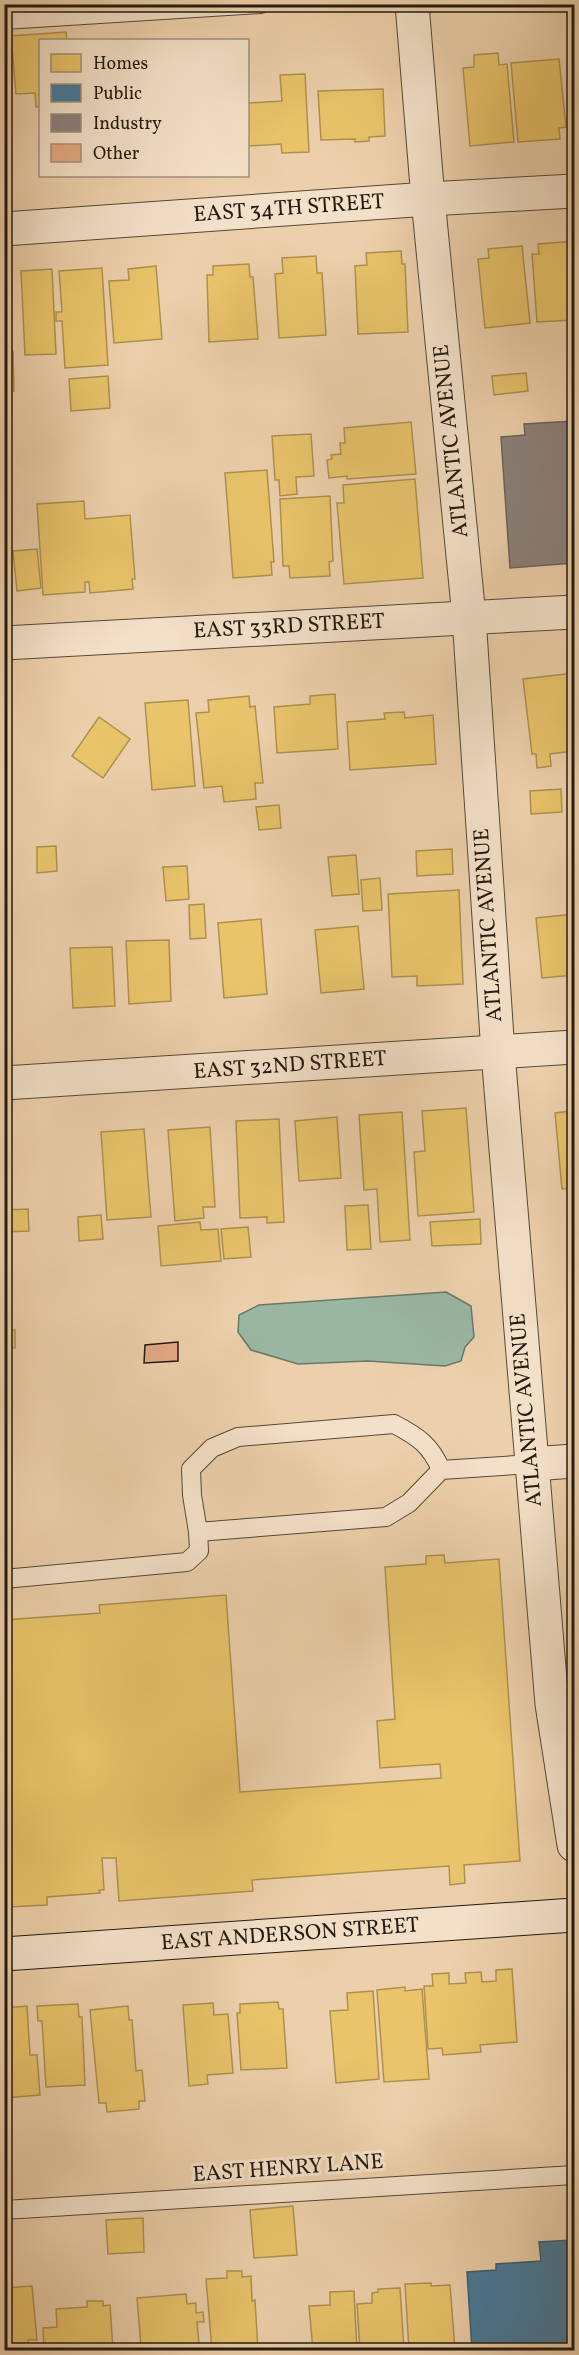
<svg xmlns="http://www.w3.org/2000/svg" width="579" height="2355" font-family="Vollkorn,serif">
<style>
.water{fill:#9ab7a4;stroke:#6a7869;stroke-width:1.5}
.homes{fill:#e9c46a;stroke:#ae914f;stroke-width:1.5}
.public{fill:#457b9d;stroke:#3b5e73;stroke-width:1.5}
.industry{fill:#8a817c;stroke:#6b625c;stroke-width:1.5}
.building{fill:#e3a983;stroke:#231a10;stroke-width:1.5}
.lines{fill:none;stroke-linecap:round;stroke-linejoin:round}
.lane-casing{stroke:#554837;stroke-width:20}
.street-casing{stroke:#554837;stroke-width:35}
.secondary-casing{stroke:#231a10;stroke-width:35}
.lane{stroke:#f3e0c8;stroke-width:18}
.street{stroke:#f3e0c8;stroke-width:33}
.secondary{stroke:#f3e0c8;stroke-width:33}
.labels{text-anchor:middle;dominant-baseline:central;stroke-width:6;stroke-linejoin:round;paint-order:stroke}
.street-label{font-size:22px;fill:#231a10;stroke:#f3e0c8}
</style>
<rect width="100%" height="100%" fill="#ecd0ab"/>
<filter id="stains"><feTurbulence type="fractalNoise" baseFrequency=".00333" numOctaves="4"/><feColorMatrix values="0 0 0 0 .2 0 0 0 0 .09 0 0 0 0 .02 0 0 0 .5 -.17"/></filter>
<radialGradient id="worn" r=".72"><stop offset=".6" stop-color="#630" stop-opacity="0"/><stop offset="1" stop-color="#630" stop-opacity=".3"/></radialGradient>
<polygon class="water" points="446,1292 471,1306 474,1337 465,1347 461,1361 445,1366 368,1361 298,1364 251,1350 238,1332 239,1315 259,1305"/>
<g class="homes">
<polygon points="11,4 61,4 11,8"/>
<polygon points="66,32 67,40 40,40 40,106 36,107 35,93 16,94 11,36"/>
<polygon points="498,53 499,65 507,64 514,142 470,146 463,68 474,67 474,55"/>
<polygon points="559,59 566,127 559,128 560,139 518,142 511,63"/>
<polygon points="305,74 309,152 282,153 281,144 248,146 248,103 282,101 280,75"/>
<polygon points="383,89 385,136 369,137 369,141 355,142 355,139 321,140 318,91"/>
<polygon points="574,241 574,320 537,322 532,254 539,254 538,244"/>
<polygon points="522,246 530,323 485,328 478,259 489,258 488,249"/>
<polygon points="401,251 402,264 405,264 408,332 358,334 355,266 367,265 366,253"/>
<polygon points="316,256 317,273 322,273 326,335 279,338 275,274 283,273 282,258"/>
<polygon points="249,264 250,277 253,277 258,339 209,342 207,275 213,275 213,266"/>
<polygon points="156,266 162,339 114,343 109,281 129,280 128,269"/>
<polygon points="102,268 108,365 65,368 62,321 56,321 56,312 62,312 59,271"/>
<polygon points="52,269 56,354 25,355 21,271"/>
<polygon points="4,304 7,339 4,339"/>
<polygon points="4,352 13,352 14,391 4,391"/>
<polygon points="526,373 528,391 494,395 492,376"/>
<polygon points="108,376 110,408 71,411 69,379"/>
<polygon points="411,422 416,474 347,479 347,476 329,478 327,460 332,459 331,455 341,454 340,443 345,443 344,428"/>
<polygon points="311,434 314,476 296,477 297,494 280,496 279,480 275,480 272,436"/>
<polygon points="267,470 274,562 271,562 272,575 233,578 225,473"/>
<polygon points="415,479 423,578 344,584 337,503 344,503 343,485"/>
<polygon points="330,496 333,561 329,562 330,576 290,578 289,566 283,566 280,499"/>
<polygon points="84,501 85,519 130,515 135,579 132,579 133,589 90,593 89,582 85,582 85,592 43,595 37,504"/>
<polygon points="37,549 41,588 17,591 13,551"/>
<polygon points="574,673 574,751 550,754 551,766 537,768 536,754 532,754 523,679"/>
<polygon points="335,694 338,749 277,753 274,707 310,704 310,696"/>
<polygon points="249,696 250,707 255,706 263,783 255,783 256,799 224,802 222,786 204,788 196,713 209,712 208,700"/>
<polygon points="188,700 195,786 152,790 145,703"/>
<polygon points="404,712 405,718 433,715 436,764 350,770 347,722 385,719 384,713"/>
<polygon points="99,717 130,739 103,778 72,756"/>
<polygon points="561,789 562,812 531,814 530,791"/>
<polygon points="4,800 7,800 10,854 4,855"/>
<polygon points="279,805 281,828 259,830 256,807"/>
<polygon points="56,846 57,871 37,873 37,847"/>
<polygon points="452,849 453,874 417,876 416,851"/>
<polygon points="356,855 359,894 332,896 328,857"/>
<polygon points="187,866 189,899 166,901 163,867"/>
<polygon points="380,878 382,910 363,911 361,880"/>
<polygon points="459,890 463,984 417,986 417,976 392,977 388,894"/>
<polygon points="204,904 206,938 190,939 189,905"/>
<polygon points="574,914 574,975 542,978 536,918"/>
<polygon points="261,919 267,994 224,998 218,923"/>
<polygon points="358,926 364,989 321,993 315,930"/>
<polygon points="169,940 171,1001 129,1004 126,941"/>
<polygon points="112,947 115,1006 73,1008 70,948"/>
<polygon points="9,971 11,994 4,994 4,972"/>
<polygon points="571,1099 574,1099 574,1188 562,1189 555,1113 571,1111"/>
<polygon points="466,1108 474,1212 418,1216 414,1152 425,1151 422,1111"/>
<polygon points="402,1112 410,1240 380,1242 377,1189 364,1190 359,1115"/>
<polygon points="337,1117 341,1178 299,1181 295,1121"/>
<polygon points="279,1119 284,1222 267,1223 267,1217 240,1218 236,1121"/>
<polygon points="210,1127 215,1207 203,1207 204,1218 175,1221 168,1130"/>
<polygon points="144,1129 151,1217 107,1220 101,1132"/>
<polygon points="368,1205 371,1249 347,1250 345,1206"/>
<polygon points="28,1209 29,1231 4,1232 4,1210"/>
<polygon points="101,1215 103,1239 79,1241 78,1217"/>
<polygon points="480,1219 481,1244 432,1246 430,1222"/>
<polygon points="200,1222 201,1230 218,1229 221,1261 161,1266 158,1226"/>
<polygon points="248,1227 251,1257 224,1259 221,1229"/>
<polygon points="15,1330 15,1348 4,1348 4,1331"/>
<polygon points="4,1368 9,1368 12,1405 4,1406"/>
<polygon points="444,1555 445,1563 499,1559 520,1861 464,1865 465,1883 450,1885 449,1866 252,1880 253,1891 119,1901 116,1858 102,1858 104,1890 99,1890 100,1893 47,1897 47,1905 9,1907 8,1899 4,1900 4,1620 100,1613 99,1605 226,1595 240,1792 441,1778 440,1764 380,1768 377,1721 395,1719 385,1567 426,1564 426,1556"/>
<polygon points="512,1969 517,2042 480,2045 481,2052 443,2055 442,2048 428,2049 424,1986 433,1986 432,1974 449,1973 449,1984 466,1983 465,1973 481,1972 482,1982 496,1981 496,1970"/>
<polygon points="405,1987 405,1991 422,1989 429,2079 384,2082 377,1990"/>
<polygon points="373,1991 379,2079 336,2083 330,2011 348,2010 347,1993"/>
<polygon points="278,2002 279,2009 283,2009 287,2068 241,2070 237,2013 240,2013 240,2004"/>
<polygon points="213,2003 214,2015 228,2014 233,2073 207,2075 208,2084 189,2086 183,2005"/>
<polygon points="78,2004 79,2017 82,2017 85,2085 46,2087 42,2021 38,2021 37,2006"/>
<polygon points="27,2006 30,2055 37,2055 40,2095 4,2098 4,2008"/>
<polygon points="128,2006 129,2020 132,2020 136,2071 142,2070 145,2101 139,2101 139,2109 107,2112 106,2103 99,2103 90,2010"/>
<polygon points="293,2206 297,2255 254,2258 250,2210"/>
<polygon points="143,2218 144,2252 108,2254 106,2220"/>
<polygon points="227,2271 242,2271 242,2277 251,2276 252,2301 255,2300 258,2350 212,2350 206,2279 227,2278"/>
<polygon points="431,2283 431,2286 450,2285 455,2350 409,2350 405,2284"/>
<polygon points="32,2286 37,2340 28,2340 29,2350 4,2350 4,2288"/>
<polygon points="400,2288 404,2350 360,2350 357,2304 372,2303 372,2293 378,2292 378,2289"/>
<polygon points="354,2291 357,2350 313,2350 309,2306 330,2305 330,2292"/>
<polygon points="186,2294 187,2304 196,2303 196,2313 203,2312 204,2322 197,2322 199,2344 191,2344 191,2350 130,2350 130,2346 141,2346 137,2298"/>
<polygon points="87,2301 103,2301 103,2306 110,2305 113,2350 44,2350 43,2328 57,2327 56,2309 87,2307"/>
</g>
<polygon class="public" points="572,2240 574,2260 574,2347 472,2350 467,2272 496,2270 496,2264 541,2261 539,2242"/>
<polygon class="industry" points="573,414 574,414 574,563 510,568 501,437 525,435 524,424 574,421"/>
<polygon class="building" points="178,1342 178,1361 144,1363 145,1345"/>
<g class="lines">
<defs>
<g id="lane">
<polyline points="4,20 261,4"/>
<path d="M441,1470C431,1445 417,1436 394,1424L238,1437L212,1448L191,1469L192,1495L198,1532L386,1517L409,1503L441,1470L532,1464"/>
<polyline points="4,1579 187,1562 199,1551 198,1532"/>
<polyline points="4,2210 574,2175"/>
</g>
<g id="street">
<polyline points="412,4 428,199 469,617 498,1053 552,1704 574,1845"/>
<polyline points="4,229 428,199 574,191"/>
<polyline points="4,643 574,612"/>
<polyline points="4,1083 574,1047"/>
<polyline points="532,1464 574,1461"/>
</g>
<polyline id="secondary" points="4,1954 574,1915"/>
</defs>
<use href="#lane" class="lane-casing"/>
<use href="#street" class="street-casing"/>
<use href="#secondary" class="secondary-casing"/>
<use href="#lane" class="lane"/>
<use href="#street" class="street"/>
<use href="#secondary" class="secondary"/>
</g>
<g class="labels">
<g class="street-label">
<text transform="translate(289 209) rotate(-4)">EAST 34TH STREET</text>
<text transform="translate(452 441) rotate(-96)">ATLANTIC AVENUE</text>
<text transform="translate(289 627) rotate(-3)">EAST 33RD STREET</text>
<text transform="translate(489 925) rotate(-94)">ATLANTIC AVENUE</text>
<text transform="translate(290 1066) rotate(-4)">EAST 32ND STREET</text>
<text transform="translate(527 1410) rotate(-95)">ATLANTIC AVENUE</text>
<text transform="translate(290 1935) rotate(-4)">EAST ANDERSON STREET</text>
<text transform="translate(288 2169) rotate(-4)">EAST HENRY LANE</text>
</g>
</g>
<rect width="579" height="2355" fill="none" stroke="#ecd0ab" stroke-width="24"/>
<rect x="6" y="6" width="567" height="2343" fill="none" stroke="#231a10" stroke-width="3"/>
<rect x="12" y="12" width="555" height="2331" fill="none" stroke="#231a10" stroke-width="1.5"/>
<rect x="39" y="39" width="210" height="138" fill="#f3e0c8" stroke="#a0917e" stroke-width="1.5"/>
<rect x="51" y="54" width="30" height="18" fill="#e9c46a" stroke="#a0917e" stroke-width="1.5"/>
<text x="93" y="69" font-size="18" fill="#231a10">Homes</text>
<rect x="51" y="84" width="30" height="18" fill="#457b9d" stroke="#a0917e" stroke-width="1.5"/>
<text x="93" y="99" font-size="18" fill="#231a10">Public</text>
<rect x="51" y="114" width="30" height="18" fill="#8a817c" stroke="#a0917e" stroke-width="1.5"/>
<text x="93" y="129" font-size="18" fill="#231a10">Industry</text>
<rect x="51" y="144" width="30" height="18" fill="#e3a983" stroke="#a0917e" stroke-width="1.5"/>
<text x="93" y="159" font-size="18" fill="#231a10">Other</text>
<rect width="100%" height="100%" filter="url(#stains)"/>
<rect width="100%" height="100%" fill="url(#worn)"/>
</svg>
